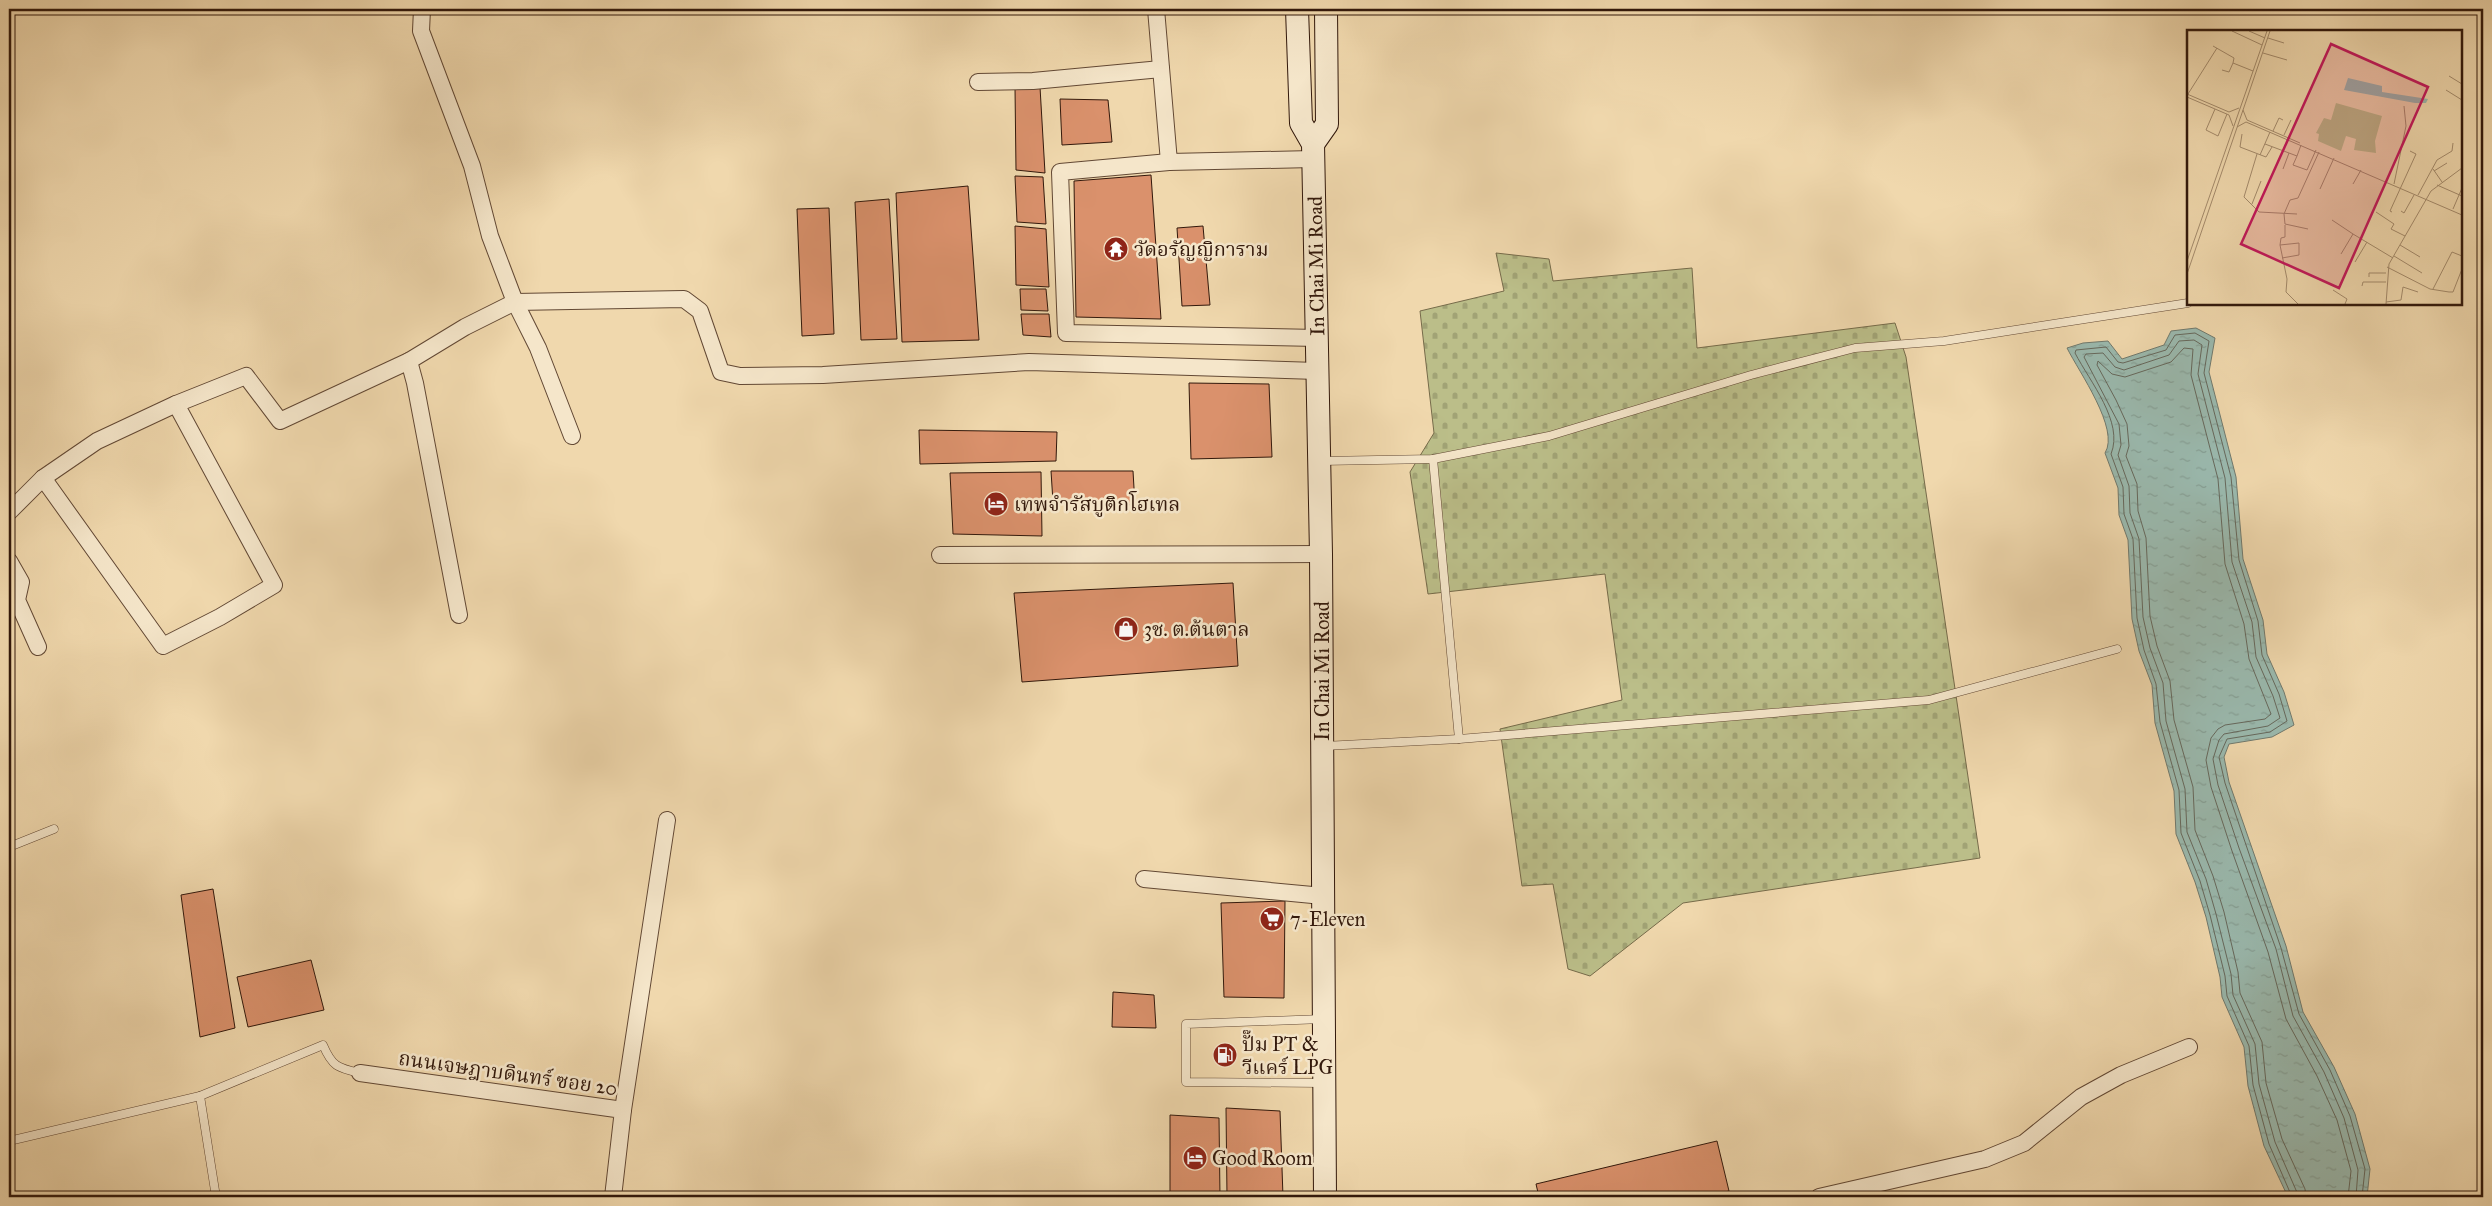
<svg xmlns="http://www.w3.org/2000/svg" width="2492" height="1206" font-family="'IM FELL Great Primer','Noto Serif Thai',serif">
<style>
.cemetery{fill:url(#cemetery-stones);stroke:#766b4a}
.water{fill:url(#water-ripples);stroke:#70796d}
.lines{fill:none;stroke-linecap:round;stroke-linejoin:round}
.shore{stroke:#66685c;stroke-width:1}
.building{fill:#da916c;stroke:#32180b}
.service-casing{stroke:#624834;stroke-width:9}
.minor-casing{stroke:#624834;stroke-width:18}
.secondary-casing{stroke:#32180b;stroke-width:24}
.service{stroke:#f5e6ca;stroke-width:8}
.minor{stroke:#f5e6ca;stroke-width:16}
.secondary{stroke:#f5e6ca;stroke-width:22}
.labels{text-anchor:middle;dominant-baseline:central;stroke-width:5;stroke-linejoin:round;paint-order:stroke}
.poi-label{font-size:20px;fill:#32180b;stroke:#f5e6ca;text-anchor:start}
.street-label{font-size:20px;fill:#32180b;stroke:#f5e6ca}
.inset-road{fill:none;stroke:#a48b6c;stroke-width:1}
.view{fill:#c2185b;fill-opacity:0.15;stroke:#c2185b;stroke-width:2.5}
.inset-edge{fill:none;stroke:#32180b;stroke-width:2.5}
</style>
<defs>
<pattern id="cemetery-stones" width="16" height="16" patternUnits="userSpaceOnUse" patternTransform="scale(1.25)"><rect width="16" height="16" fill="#bbbe89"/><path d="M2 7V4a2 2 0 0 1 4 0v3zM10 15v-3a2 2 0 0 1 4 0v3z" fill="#a1a375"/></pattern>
<pattern id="water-ripples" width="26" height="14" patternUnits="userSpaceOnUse" patternTransform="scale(1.25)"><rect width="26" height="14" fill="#9ab9ae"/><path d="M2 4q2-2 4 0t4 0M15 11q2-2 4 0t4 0" fill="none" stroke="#859e94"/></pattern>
</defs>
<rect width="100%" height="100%" fill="#f0d8ad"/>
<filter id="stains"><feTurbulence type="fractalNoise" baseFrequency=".004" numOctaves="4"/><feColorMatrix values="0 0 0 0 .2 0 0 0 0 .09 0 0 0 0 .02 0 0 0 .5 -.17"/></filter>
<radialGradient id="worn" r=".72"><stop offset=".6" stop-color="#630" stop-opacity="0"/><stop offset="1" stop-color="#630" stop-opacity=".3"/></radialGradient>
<polygon class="cemetery" points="1496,253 1549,259 1553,281 1692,268 1697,348 1895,323 1906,357 1980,858 1683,903 1590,976 1568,969 1553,884 1522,886 1500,729 1622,700 1605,574 1428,594 1410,472 1434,433 1420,311 1504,291"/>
<path class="water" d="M2196,328L2215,338L2209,372L2236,477L2243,559L2263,620L2267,654L2284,692L2294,725L2272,737L2229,744L2224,757L2229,782L2286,946L2303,1012L2334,1067L2355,1114L2370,1169L2367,1197H2288L2264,1146L2248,1086L2244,1047L2222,997L2220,977L2206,917L2195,882L2176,834L2174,791L2155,723L2152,685L2139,651L2132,619L2128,540L2119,515L2118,488L2105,453C2120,429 2079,372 2067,348L2083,343L2108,341L2122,359L2164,345L2171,331Z"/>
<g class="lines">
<g class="shore">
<path d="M2292,1197L2269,1144L2253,1085L2249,1046L2227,996L2225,976L2210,915L2200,881L2181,833L2179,790L2160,722L2156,684L2144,650L2137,618L2133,539L2124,514L2123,487L2111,454C2124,422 2090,382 2075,353L2076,350L2106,347L2118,362L2123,363L2166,350L2175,335L2195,333L2209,341L2204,373L2231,477L2239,560L2258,621L2262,655L2279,694L2287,721L2270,732L2227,739L2219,757L2225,783L2281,948L2299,1014L2330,1070L2350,1116L2365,1169L2362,1197"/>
<polyline points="2299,1197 2275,1142 2259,1084 2255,1044 2233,995 2231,974 2216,914 2206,879 2187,832 2185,789 2166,721 2163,683 2150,648 2143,617 2139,539 2130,513 2129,486 2118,455 2121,445 2119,424 2084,357 2086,354 2103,353 2115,367 2124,370 2169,355 2179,341 2194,340 2202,345 2198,374 2225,478 2232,562 2252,622 2256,657 2273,696 2280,718 2268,726 2224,734 2219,740 2213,759 2218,785 2239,848 2276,949 2293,1016 2324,1072 2344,1118 2358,1170 2356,1197"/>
<polyline points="2306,1197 2305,1189 2282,1139 2266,1083 2262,1042 2240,993 2238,972 2224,912 2213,876 2195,830 2193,787 2174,720 2170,681 2157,646 2150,616 2146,538 2138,511 2137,484 2126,456 2129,446 2127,424 2116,400 2097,365 2098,361 2112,374 2125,377 2171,362 2184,348 2193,349 2191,375 2218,479 2225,564 2244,624 2249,659 2271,714 2265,719 2225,725 2218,729 2211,738 2206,760 2211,787 2232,851 2268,952 2286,1019 2317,1076 2337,1120 2351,1171 2348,1197"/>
</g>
</g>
<g class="building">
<polygon points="1040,87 1045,173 1016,170 1015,88"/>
<polygon points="1060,99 1108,100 1112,142 1062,145"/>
<polygon points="1151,175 1161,319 1076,317 1074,181"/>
<polygon points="1015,176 1043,177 1046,224 1017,222"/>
<polygon points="968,186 979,340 902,342 896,193"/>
<polygon points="889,199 897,339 861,340 855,202"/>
<polygon points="829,208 834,334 802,336 797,209"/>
<polygon points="1015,226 1046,229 1049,287 1016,285"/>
<polygon points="1203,226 1210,305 1182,306 1177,228"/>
<polygon points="1020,289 1046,289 1048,311 1021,310"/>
<polygon points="1021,314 1049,314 1051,337 1023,335"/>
<polygon points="1189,383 1269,384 1272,457 1191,459"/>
<polygon points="919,430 1057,432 1056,461 920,464"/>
<polygon points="1051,471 1133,471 1135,505 1053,502"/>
<polygon points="1041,472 1042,536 953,534 950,473"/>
<polygon points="1233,583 1238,666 1022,682 1014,593"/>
<polygon points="213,889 235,1028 200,1037 181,895"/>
<polygon points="1285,901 1284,998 1224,997 1221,903"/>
<polygon points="311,960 324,1010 248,1027 237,977"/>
<polygon points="1113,992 1154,995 1156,1028 1112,1027"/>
<polygon points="1226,1108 1280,1111 1283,1197 1227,1197"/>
<polygon points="1170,1115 1219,1118 1220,1197 1170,1197"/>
<polygon points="1717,1141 1729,1191 1701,1197 1539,1197 1536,1184"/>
</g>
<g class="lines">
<defs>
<g id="service">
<polyline points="1433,459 1459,739 1929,700 2117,649"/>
<polyline points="1321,461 1433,459 1549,436 1751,375 1855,348 1944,341 2188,303"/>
<polyline points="1324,746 1459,739"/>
<polyline points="9,847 54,829"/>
<polyline points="1322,1083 1186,1082 1186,1024 1323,1019"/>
<polyline points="9,1141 200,1096"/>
<path d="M216,1197L200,1096L323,1045C332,1066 337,1068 360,1073"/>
</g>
<g id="minor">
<polyline points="422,9 421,31 472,166 490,236 515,302 538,348 572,436"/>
<polyline points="1156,9 1169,162 1313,159"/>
<polyline points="978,82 1033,81 1161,69"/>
<polyline points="1169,162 1060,172 1066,333 1317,338"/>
<polyline points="43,478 163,646 220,617 274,585 176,404 246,376 280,421 409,361"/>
<polyline points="9,512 43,478 97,441 176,404"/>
<polyline points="940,555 1321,554"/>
<polyline points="9,561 21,582 17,600 38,647"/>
<polyline points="459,615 415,383 409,361 465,327 515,302 684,299 700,311 721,372 740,376 823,375 1029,362 1317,371"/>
<polyline points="1144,879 1323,896"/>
<polyline points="360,1073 623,1110 613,1197"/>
<polyline points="623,1110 667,820"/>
<polyline points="1819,1197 1985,1159 2024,1143 2081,1097 2121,1075 2189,1047"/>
</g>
<g id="secondary">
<polyline points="1297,9 1301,123 1313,144 1321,554 1325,1197"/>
<polyline points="1313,144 1327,124 1326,9"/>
</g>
</defs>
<use href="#service" class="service-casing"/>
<use href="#minor" class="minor-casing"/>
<use href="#secondary" class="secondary-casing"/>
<use href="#service" class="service"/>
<use href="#minor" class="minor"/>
<use href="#secondary" class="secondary"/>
</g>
<defs>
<symbol id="temple-disc" viewBox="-11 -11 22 22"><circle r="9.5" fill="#8f2418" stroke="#f5e6ca"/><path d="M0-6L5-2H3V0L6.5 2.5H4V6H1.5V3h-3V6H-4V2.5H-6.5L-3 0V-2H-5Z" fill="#fff"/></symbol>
<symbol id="hotel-disc" viewBox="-11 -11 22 22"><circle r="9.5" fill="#8f2418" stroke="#f5e6ca"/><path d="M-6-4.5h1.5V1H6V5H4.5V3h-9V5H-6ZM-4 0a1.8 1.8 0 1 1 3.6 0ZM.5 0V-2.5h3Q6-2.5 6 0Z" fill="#fff"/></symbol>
<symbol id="shop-disc" viewBox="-11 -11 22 22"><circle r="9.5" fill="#8f2418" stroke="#f5e6ca"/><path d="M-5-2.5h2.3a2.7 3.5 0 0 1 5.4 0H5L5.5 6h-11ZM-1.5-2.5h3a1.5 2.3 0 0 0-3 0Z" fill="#fff"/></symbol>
<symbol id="supermarket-disc" viewBox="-11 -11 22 22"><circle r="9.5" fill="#8f2418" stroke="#f5e6ca"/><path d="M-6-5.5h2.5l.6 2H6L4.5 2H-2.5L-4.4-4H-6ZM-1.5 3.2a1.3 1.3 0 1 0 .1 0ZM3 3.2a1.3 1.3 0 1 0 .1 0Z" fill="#fff"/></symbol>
<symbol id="fuel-disc" viewBox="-11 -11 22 22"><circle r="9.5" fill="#8f2418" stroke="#f5e6ca"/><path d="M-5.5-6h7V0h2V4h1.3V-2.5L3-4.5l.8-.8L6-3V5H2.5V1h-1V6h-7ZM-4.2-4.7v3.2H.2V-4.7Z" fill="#fff"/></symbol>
</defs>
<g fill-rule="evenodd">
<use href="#temple-disc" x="1102" y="235" width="28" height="28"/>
<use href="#hotel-disc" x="982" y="490" width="28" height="28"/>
<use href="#shop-disc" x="1112" y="615" width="28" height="28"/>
<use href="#supermarket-disc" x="1258" y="905" width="28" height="28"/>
<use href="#fuel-disc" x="1211" y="1041" width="28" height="28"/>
<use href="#hotel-disc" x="1181" y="1144" width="28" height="28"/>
</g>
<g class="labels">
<g class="poi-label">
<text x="1134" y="249">วัดอรัญญิการาม</text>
<text x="1014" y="504">เทพจำรัสบูติกโฮเทล</text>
<text x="1144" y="629">3ช. ต.ต้นตาล</text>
<text x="1290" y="919">7-Eleven</text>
<text x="1242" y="1044">ปั๊ม PT &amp;<tspan x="1242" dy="23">วีแคร์ LPG</tspan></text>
<text x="1212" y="1158">Good Room</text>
</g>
<g class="street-label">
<text transform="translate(1316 266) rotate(-91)">In Chai Mi Road</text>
<text transform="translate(1322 671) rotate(-90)">In Chai Mi Road</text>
<text transform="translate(508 1073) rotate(8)">ถนนเจษฎาบดินทร์ ซอย 20</text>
</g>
</g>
<g transform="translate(2187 30)">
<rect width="275" height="275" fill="#f0d8ad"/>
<path d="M149,73L195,86L188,111L189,123L167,120L169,109L159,106L154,121L131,111L132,104L129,103L137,88L144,90Z" fill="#bbbe89"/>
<path d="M161,48L195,56V62L241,69L239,73H228L157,60Z" fill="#9ab9ae"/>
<path class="inset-road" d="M45,1L75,15M62,1L78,8M81,8L97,13M26,16L47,28L46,33L66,41M76,23L100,30M35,40L42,42L46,33M262,46L275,54M259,60L275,70M0,64L42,82L52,78M1,64L30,18M0,67L42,85L46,96M28,79L19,100L31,106L40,84M56,80L60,90L113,113M50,97L59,92L275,185M86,101L92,88L96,90M55,104L53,117L79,127L85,117M97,105L104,90M78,114L110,126L114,115M70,124L57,167L72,182L110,184M73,125L83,102M110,126L106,135L120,140L129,120M96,139L102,123M246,139L255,152M247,141L260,133M166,154L174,140M207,154L219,96L217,76M250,155L275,166M133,159L147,128M231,165L250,130L265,121L266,113M65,174L74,151M266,179L275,158M214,181L217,183L227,165M189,182L207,194L204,199L218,206M205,182L203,181L229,124L223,121M145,190L166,204M121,199L98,194L97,184L103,170L111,168L132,122M93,215L100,249L99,262L111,274M213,215L233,227M154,224L166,204L206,228M207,226L235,243M95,228L112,225V213L93,215L94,208L98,207V195M0,231L80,1M168,232L180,212M200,237L243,259L262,262H266L275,239M0,244L83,1M182,247V243H199M175,256L176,252H199M246,259L265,222L275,226M146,260L160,269L158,274M199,272L214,270L216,257L231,262M199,274L202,234L244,161L275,138"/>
<path class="view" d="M144,14L241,57L152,258L54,214Z"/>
<rect width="275" height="275" class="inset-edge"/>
</g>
<rect width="2492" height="1206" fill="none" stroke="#f0d8ad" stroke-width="30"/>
<rect x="10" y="10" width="2472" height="1186" fill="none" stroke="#32180b" stroke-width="2.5"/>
<rect x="15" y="15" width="2462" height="1176" fill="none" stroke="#32180b"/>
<rect width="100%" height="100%" filter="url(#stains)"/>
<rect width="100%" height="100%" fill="url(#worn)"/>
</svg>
